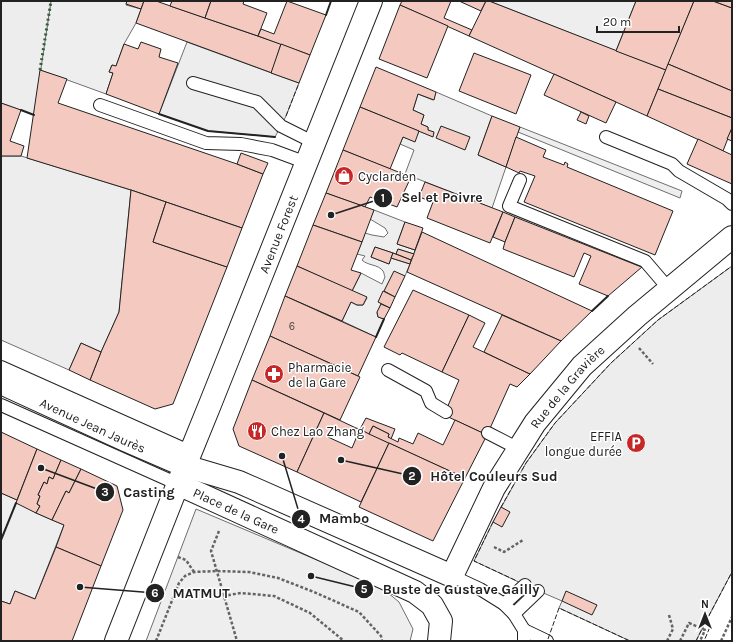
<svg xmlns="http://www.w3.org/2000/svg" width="733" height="642" font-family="Karla,sans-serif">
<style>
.green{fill:#eee;stroke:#6f6f6f}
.parking{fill:#ededed;stroke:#6f6f6f}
.building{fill:#f3c9c0;stroke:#222}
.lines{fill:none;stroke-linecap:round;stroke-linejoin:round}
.service-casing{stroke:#222;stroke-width:14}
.minor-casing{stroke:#222;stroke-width:24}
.tertiary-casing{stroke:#222;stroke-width:24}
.secondary-casing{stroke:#222;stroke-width:24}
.path{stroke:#646464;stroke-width:2.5;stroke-dasharray:3 2;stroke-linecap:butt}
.service{stroke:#fff;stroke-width:12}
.minor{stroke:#fff;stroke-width:22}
.tertiary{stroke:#fff;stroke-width:22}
.secondary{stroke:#fff;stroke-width:22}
.hedge{stroke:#2f5e38;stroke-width:3;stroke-dasharray:2 3;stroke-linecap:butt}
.fence{stroke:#222;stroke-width:1;stroke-dasharray:5 2;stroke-linecap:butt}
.wall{stroke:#222;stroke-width:2}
.labels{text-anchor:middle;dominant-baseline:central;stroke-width:3;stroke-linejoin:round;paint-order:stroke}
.number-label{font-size:11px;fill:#564c4a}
.poi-label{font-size:13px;fill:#222;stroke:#fff;text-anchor:start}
.street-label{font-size:13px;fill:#222;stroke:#fff}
.leader{fill:none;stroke:#222;stroke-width:1.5}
.callout-dot{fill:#222;stroke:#fff;stroke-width:1.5}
.mark-label{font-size:12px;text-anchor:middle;font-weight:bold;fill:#fff}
.callout-label{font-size:14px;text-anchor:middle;font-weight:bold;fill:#222;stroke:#fff;stroke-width:3;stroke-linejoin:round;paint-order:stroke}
</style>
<rect width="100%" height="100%" fill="#fff"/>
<g class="green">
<polygon points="51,1 127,1 126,5 141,9 136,23 124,44 116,66 112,65 109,72 113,73 106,94 40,70"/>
<polygon points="489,1 636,1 616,51"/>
<polygon points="436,92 492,116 478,155 506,167 492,208 405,174 414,150 400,144 403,137 414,141 419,131 432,136 434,133 428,130 428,127 421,124 424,115 413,110 418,94 433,100"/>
<polygon points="520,127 682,191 680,198 518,132"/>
<path d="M374,210L405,222L397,244L415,250L414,254L398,249L396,254L375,247L371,257L389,264L391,258L410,264L405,276L394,272L379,302L381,304L377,313L378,317L384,319L376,337L342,321L351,302L357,305H363L367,298L352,291L361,273L382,284L385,277C384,275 384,272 383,271C378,264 368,266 362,260L365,256L357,254L365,233L372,235L384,237L388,233L385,228L370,219Z"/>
<polygon points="1,493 17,500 36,513 64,525 35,599 15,591 10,604 1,601"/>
<polygon points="196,509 381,587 399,602 413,629 410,641 146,641"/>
</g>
<g class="parking">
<polygon points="1,1 51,1 34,115 1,103"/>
<polygon points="187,42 299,83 286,116 275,137 208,131 159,114"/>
<polygon points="1,156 21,156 131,190 119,312 101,352 81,343 69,370 1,340"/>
<polygon points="732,266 732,572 704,625 696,641 630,641 559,608 562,601 525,585 474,561 493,522 526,463 555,423 611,363 658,320"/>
</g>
<g class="building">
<polygon points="127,1 144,1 141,9 126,4"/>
<polygon points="144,1 156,1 281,44 272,73 136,23"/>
<polygon points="172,1 211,1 205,18 170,6"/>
<polygon points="211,1 244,1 243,4 267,13 258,36 205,18"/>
<polygon points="287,1 326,15 310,55 258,36 261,29 274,34"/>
<polygon points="402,1 451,1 444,18 472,30 469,36 400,5"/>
<polygon points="459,1 486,1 481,11"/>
<polygon points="486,1 489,1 666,70 647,116 469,36"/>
<polygon points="636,1 694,1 666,70 616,51"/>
<polygon points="694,1 713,1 732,8 732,91 668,64"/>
<polygon points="713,1 732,1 732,8"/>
<polygon points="400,5 448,26 427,78 379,59"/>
<polygon points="141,42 161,49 159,57 178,63 159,114 106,94 113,73 109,72 112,65 116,66 124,44 138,49"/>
<polygon points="281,44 310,55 299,83 271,73"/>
<polygon points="474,53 531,75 516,114 459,91"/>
<polygon points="668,64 732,91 732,118 658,89"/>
<polygon points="376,67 436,92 434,100 418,94 413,110 424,115 421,124 428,127 428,130 434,132 433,137 360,107"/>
<polygon points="40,70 67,79 58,103 237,164 263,174 242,228 131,190 27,158"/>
<polygon points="554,74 616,102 606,123 544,95"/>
<polygon points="658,89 732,118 732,128 723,151 647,116"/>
<polygon points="1,103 21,110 10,141 24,146 21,156 1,156"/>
<polygon points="360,107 419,131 415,142 403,137 390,169 343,150"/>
<polygon points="581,112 589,116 586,124 577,120"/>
<polygon points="492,116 520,127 506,167 478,155"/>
<polygon points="441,126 470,137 465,150 436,138"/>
<polygon points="732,128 732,141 727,139"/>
<polygon points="516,137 546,150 543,157 564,165 565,162 568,164 567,167 673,211 655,255 524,202 535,176 520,171 519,173 506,167"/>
<polygon points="698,139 732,155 732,184 687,164"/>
<polygon points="343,150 411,177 397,207 370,197 365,207 326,193"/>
<polygon points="241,153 268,163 263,174 237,164"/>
<polygon points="425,182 503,212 490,243 427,218 433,202 419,197"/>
<polygon points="131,190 166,202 153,242 227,267 173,404 155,409 90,380 101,352 119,312"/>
<polygon points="326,193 374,210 362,242 313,225"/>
<polygon points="166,202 242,228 227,267 153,242"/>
<polygon points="503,212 515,217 505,242 493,237"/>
<polygon points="515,217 639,266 642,267 608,296 579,284 591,256 584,253 574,277 503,249 505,242"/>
<polygon points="405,222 423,228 415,250 397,244"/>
<polygon points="313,225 362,242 351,270 361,273 352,291 297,266"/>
<polygon points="422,232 592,311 561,341 407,272"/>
<polygon points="375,247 393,253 389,264 371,257"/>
<polygon points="398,249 414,254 411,260 396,254"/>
<polygon points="393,253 411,260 410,264 391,258"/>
<polygon points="297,266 367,297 363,305 357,305 351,302 342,321 285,296"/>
<polygon points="394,271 405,276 395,297 384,291"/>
<polygon points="413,290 469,315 442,372 402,353 400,355 384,347"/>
<polygon points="383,291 395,297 390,308 378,302"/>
<polygon points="285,296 376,337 358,376 270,336"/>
<polygon points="381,304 390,308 384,319 378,317 377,312"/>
<polygon points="469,315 485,323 473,347 530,374 517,387 510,384 487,435 444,415 459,380 442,372"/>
<polygon points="502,315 561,341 530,374 484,352"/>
<polygon points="270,336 360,377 340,420 252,380"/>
<polygon points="81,343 101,352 90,380 69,370"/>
<polygon points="252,380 324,413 297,472 239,446 233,429"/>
<polygon points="324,413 356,428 353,434 345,430 343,435 332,429 328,437 352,448 360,429 389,443 361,502 297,472"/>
<polygon points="366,418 395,429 391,439 388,437 389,434 373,426 369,434 360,429"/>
<polygon points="455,420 487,435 465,478 369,434 373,426 389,434 388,437 398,442 399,438 413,444 418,433 443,445"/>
<polygon points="356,428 360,429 358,435 353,434"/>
<polygon points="1,432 37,449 17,500 1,493"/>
<polygon points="389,443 465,478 433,541 359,507"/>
<polygon points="37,449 61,460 53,479 49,477 47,484 44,482 38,495 40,496 37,504 40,506 36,513 16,503"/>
<polygon points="61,460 81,469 69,493 66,491 52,520 36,513 40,506 37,504 40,496 38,495 44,482 47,484 49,477 53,479"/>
<polygon points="81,469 117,486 123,510 101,566 56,547 64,525 52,520 66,491 69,493"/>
<polygon points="501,507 510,512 502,527 493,522"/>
<polygon points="56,547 101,566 72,641 1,641 1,601 10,604 15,591 35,599"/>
<polygon points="566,591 597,605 592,615 562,601"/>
</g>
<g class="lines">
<defs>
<g id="service">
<polyline points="193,83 257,102 281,126 315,143"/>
<polyline points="100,105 206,143 241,144 272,150 307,163"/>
<polyline points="606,137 672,164 679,171 727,199 732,204"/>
<polyline points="520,180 509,206 645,261 669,289"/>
<polyline points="1,367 191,452"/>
<polyline points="388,370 426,391 431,403 446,412"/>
<polyline points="1,405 178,484"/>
<polyline points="488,433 519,449"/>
<polyline points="452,576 480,589 504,604 514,614 524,630 524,641"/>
<polyline points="504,604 525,585"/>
<polyline points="514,614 538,591"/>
<polyline points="524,630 547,641"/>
</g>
<g id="minor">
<path id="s1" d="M185,466L239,482L452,576L494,488L535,423L582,366L637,316L732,237"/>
<path id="s2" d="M178,484L415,592L432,605L441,621L439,641"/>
</g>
<g id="tertiary">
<path id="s3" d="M1,383L125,440L185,466"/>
</g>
<g id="secondary">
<path id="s4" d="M116,641L185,466L211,402L371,1"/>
</g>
</defs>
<use href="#service" class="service-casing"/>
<use href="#minor" class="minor-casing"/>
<use href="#tertiary" class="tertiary-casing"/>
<use href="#secondary" class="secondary-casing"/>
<g class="path">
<polyline points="639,348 653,364"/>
<polyline points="219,531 211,551 237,641"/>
<polyline points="494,547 504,552 523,540"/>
<polyline points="178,557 186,560 194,572"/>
<polyline points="223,596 241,593 274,596 310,613 344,641"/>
<polyline points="156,641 179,583 185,576 194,572 216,571 249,572 278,578 314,592 359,612 381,636 382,641"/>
<polyline points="667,641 673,629 669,615"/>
<polyline points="680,641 689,623 705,630 700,641"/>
<polyline points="721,641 732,617"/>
</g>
<use href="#service" class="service"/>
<use href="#minor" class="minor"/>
<use href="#tertiary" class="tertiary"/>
<use href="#secondary" class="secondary"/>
<polyline class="hedge" points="40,70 51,1"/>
<g class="fence">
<polyline points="286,116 299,83"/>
<polyline points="501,507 526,463 555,423 611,363 658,320 732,266"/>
<polyline points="493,522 474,561 517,581"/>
<polyline points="704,625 710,627 704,641"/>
<polyline points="548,639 559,608 630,641"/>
<polyline points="696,641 704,625 732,572"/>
</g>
<g class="wall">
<polyline points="326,15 331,1"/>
<polyline points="21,110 34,115"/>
<polyline points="159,114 208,131 275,137"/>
<polyline points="592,311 608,296"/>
<polyline points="376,337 384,319"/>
<polyline points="1,540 16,503"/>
</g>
</g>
<defs>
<symbol id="shop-disc" viewBox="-11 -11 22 22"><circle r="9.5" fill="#c62828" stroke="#fff"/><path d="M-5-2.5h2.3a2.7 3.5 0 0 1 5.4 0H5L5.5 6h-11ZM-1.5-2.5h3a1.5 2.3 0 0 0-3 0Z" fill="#fff"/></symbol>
<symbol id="pharmacy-disc" viewBox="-11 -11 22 22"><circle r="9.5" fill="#c62828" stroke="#fff"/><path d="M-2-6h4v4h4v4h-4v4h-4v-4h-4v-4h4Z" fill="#fff"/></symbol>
<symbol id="restaurant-disc" viewBox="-11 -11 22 22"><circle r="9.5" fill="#c62828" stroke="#fff"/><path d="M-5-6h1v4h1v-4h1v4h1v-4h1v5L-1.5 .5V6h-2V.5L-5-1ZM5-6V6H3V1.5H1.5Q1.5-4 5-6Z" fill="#fff"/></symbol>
<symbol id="parking-disc" viewBox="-11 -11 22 22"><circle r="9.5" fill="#c62828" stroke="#fff"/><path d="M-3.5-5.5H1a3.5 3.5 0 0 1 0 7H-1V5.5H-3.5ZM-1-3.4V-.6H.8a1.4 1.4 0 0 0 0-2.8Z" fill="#fff"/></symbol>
</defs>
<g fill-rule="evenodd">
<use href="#shop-disc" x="333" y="165" width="22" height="22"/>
<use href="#pharmacy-disc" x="263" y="363" width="22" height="22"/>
<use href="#restaurant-disc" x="246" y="420" width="22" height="22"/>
<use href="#parking-disc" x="625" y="432" width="22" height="22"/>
</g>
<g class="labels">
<g class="number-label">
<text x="292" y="326">6</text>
</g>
<g class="poi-label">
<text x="358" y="176">Cyclarden</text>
<text x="288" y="367">Pharmacie<tspan x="288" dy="15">de la Gare</tspan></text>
<text x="271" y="431">Chez Lao Zhang</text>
<text x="622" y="436" text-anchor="end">EFFIA<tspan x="622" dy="15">longue durée</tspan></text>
</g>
<g class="street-label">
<text stroke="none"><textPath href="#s4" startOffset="438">Avenue Forest</textPath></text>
<text stroke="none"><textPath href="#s1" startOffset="512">Rue de la Gravière</textPath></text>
<text stroke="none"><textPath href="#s3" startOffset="101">Avenue Jean Jaurès</textPath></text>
<text stroke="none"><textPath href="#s2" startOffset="64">Place de la Gare</textPath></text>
</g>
</g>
<path class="leader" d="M331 215L383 198M341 460L412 476M41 468L105 492M282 456L301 519M311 576L364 589M80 587L155 593"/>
<g class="callout-dot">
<circle cx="331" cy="215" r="4"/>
<circle cx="341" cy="460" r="4"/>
<circle cx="41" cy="468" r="4"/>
<circle cx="282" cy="456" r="4"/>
<circle cx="311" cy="576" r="4"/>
<circle cx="80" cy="587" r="4"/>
<circle cx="383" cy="198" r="10"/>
<circle cx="412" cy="476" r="10"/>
<circle cx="105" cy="492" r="10"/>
<circle cx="301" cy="519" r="10"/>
<circle cx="364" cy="589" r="10"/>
<circle cx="155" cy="593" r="10"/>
</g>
<g class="mark-label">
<text x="383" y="202">1</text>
<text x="412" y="480">2</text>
<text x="105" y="496">3</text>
<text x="301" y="523">4</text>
<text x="364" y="593">5</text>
<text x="155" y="597">6</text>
</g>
<g class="callout-label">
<text x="442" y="202">Sel et Poivre</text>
<text x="494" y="481">Hôtel Couleurs Sud</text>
<text x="149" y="497">Casting</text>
<text x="344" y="523">Mambo</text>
<text x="461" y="594">Buste de Gustave Gailly</text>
<text x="201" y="598">MATMUT</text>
</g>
<rect width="733" height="642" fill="none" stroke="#222222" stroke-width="4"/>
<g transform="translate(705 614)" stroke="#ffffff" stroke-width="3" paint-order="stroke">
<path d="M0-3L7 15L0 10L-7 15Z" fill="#222222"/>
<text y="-6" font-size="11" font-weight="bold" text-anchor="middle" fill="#222222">N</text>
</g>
<path d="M597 26v6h82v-6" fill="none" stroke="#222222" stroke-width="2"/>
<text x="603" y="26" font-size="12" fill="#222222" stroke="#ffffff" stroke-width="3" paint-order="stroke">20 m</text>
</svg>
